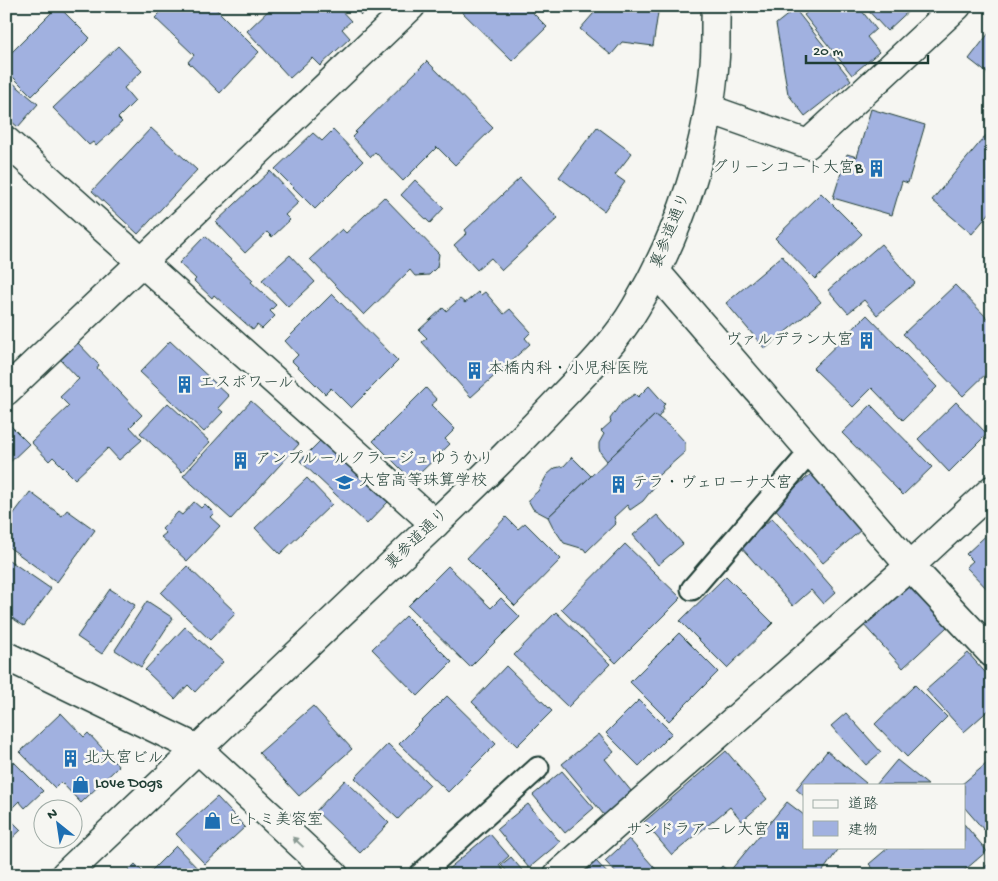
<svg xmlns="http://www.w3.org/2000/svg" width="998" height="881" font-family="'Gochi Hand','Klee One',sans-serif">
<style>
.building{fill:#a1b1e0;stroke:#1f3d34}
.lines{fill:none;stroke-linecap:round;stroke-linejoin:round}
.service-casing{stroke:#1f3d34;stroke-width:25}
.minor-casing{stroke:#1f3d34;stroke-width:31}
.tertiary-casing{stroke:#1f3d34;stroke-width:31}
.service{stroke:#f6f6f2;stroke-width:21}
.minor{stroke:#f6f6f2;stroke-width:28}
.tertiary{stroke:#f6f6f2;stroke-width:28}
.oneway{fill:#8a9a93}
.labels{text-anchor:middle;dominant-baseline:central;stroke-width:5;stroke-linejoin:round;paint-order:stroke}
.poi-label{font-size:16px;fill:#1f3d34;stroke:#f6f6f2;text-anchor:start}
.street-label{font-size:16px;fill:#1f3d34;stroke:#f6f6f2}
</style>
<rect width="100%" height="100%" fill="#f6f6f2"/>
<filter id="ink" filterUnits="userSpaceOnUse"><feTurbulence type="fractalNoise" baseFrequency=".02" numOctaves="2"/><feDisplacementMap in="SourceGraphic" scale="10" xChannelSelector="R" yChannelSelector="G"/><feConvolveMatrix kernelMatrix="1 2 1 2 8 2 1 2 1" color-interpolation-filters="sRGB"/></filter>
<g filter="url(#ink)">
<g class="building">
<polygon points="58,6 90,38 32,96 6,70 6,58"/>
<polygon points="167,6 213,6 259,52 220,93 188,62 194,55 155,18"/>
<polygon points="273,6 337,6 351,21 342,29 350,38 320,66 312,58 290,78 247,31"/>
<polygon points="353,6 371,6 361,15"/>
<polygon points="456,6 526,6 547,27 512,61"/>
<polygon points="600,6 659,6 653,46 622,42 611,55 580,29"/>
<polygon points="815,6 858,6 876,29 867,37 879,52 852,75 804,15"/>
<polygon points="864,6 914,6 887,31"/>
<polygon points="795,9 851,80 805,116 788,94 776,24"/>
<polygon points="992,29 992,77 969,59"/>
<polygon points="118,46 142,71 124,88 135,101 118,118 122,122 96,146 93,142 89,145 53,108"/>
<polygon points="427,61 493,128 455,165 437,147 403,181 375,152 371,157 352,137 356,133 355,132"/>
<polygon points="13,83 38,104 18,127 6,117 6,91"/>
<polygon points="871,109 925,125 908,183 902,181 892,215 833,198 847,154 857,157"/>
<polygon points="597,127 632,153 615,175 625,182 604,211 559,177"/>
<polygon points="151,128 197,170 138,234 92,191"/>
<polygon points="992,128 992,210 972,234 932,200"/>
<polygon points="333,130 363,161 315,209 275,169 313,133 322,141"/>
<polygon points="270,171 299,202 285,215 290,220 272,237 267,232 245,253 216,222"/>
<polygon points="520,178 558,218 502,270 491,258 477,270 454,245 467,233 465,230"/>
<polygon points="415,180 444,208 430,223 401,195"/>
<polygon points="821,193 862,234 815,279 775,238"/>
<polygon points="384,197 439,254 437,267 429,275 415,276 410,270 364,315 310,259 342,229 346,233"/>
<polygon points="205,236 253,280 251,282 276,305 270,311 275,316 262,329 257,325 253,330 214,295 212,298 194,281 196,279 179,263"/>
<polygon points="881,244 915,283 877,315 864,300 848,313 828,290"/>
<polygon points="290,255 315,282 288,307 262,280"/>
<polygon points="782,256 821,302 765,349 726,303"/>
<polygon points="955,285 992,323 992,368 963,396 903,334"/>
<polygon points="478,292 481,295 485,292 504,314 510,309 531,332 525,338 530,344 471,397 422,342 427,338 419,330 443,308 446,311 460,299 465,303"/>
<polygon points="332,294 398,361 351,408 331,388 325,394 292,361 298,355 285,341"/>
<polygon points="867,315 937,387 903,420 872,388 853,407 813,368"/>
<polygon points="170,341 229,396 218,408 223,412 204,432 140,372"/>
<polygon points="78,343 99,365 97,368 142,415 130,427 142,440 119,460 108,448 75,479 53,457 49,461 31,442 69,406 60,397 79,379 60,359"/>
<polygon points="649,386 665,404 663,406 664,409 658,418 655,415 607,461 600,452 599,448 599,443 604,434 601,431 611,422 610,419 621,403 635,394 638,397"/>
<polygon points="426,388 437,400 431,405 455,429 445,439 450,444 417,476 413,471 408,476 373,441"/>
<polygon points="251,401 299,444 231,519 183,476"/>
<polygon points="956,402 987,434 949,472 918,439"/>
<polygon points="168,403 210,442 182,472 140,433"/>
<polygon points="871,405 932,467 903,495 842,433"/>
<polygon points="655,415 673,429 685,442 685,452 652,481 654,487 643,501 630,510 627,505 614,517 616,523 586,552 584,549 564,543 553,527 548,517"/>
<polygon points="6,421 29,444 6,466"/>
<polygon points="322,439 388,502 367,524 300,461"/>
<polygon points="572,457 591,476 548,517 533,509 528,500 538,491 547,475 555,468 564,466"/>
<polygon points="811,474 861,530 823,563 773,506"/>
<polygon points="307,478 332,504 280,554 255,528"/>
<polygon points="30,492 62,516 67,510 95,530 57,582 6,545 6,524"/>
<polygon points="194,502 201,508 205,504 214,513 210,517 220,526 187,561 161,537 166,533 162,529 178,512 182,515"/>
<polygon points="657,515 683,544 658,565 633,535"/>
<polygon points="506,517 518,529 525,523 561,559 515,606 467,558"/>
<polygon points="772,518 836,592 823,604 811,590 793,606 740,546"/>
<polygon points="992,530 992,594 966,567 973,561 966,554"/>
<polygon points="625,544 681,598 616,663 561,609"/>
<polygon points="6,558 51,589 24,626 6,614"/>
<polygon points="187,566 236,613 210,640 161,593"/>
<polygon points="448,566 491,608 501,598 520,617 470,667 408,606"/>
<polygon points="726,576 773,623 727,668 680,621"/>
<polygon points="906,582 947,627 903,668 862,623"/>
<polygon points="110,589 135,605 102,654 77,637"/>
<polygon points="147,601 173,618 141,667 115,650"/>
<polygon points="556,612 610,664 568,707 514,655"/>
<polygon points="406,616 452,662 418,696 372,649"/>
<polygon points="185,627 223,662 195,692 188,685 175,699 145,670"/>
<polygon points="679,633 718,672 669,721 630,682"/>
<polygon points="968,653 992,680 992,707 964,732 926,690"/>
<polygon points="506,666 552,711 517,746 472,702"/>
<polygon points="915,685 947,717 907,757 875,724"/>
<polygon points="447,696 496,744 448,792 399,744"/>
<polygon points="639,700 672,733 639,766 606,733"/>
<polygon points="313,706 352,749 299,796 259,753"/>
<polygon points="61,713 84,737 88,733 119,766 81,803 61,782 55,788 20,752"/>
<polygon points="846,713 881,752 866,765 831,726"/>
<polygon points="599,734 614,752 605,759 632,792 604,815 562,764"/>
<polygon points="388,744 430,785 398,819 355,778"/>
<polygon points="726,751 767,799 742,821 730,807 672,855 644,822"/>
<polygon points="827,751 866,783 864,785 804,785 804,796 796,789"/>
<polygon points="6,754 43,791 25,808 19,801 6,814"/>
<polygon points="992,759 992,824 984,830 964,807 964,785 961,785"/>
<polygon points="897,760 928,785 876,785"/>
<polygon points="562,771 594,808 565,833 533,795"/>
<polygon points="345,780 389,823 360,853 316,811"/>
<polygon points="217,797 245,827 205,864 176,834"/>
<polygon points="787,802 804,815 804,847 840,847 820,875 714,875 722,866 729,872"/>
<polygon points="528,804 560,842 529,868 497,829"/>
<polygon points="6,815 21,830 6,844"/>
<polygon points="964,824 987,851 959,875 939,875 936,871 931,875 879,875 869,864 889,847 964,847"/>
<polygon points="490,834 509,856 499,865 505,873 504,875 441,875"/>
<polygon points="629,839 661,875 618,875 605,861"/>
<polygon points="176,846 202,873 200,875 154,875 151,871"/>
<polygon points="511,857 526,875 510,875 501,865"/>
<polygon points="596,861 609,875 581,875"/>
<polygon points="992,861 992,875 985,867"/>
<polygon points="135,864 146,875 124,875"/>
</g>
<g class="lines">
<defs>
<g id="service">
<polyline points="692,589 811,451"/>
<polyline points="420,875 538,768"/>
</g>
<g id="minor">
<polyline points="709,109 808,144 957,6"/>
<polyline points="6,141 435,524"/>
<polyline points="656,272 910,566 992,653"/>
<polyline points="6,391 411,6"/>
<polyline points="6,656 198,749 334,875"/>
<polyline points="558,875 910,566 992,490"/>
</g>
<path id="tertiary" d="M65,875C184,762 303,650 421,537C468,493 513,449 557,402C586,372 615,343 636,307C681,231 709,145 715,57C716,40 715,23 716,6"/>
</defs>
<use href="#service" class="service-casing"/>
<use href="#minor" class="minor-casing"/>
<use href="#tertiary" class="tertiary-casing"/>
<use href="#service" class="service"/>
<use href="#minor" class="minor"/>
<use href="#tertiary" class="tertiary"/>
</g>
<defs><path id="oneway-solid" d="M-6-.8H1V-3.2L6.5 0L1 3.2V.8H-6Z" transform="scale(1.25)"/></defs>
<use class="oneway" href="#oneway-solid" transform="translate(298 842) rotate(-137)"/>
</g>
<defs>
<symbol id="building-bare" viewBox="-9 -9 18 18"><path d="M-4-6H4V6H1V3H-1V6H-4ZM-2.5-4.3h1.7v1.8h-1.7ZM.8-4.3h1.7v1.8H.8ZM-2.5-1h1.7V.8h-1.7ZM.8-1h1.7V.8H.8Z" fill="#1f6fb2" stroke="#f6f6f2" stroke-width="2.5" paint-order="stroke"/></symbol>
<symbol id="school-bare" viewBox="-9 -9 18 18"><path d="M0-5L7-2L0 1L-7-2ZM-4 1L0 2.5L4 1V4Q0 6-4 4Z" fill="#1f6fb2" stroke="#f6f6f2" stroke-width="2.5" paint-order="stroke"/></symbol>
<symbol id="shop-bare" viewBox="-9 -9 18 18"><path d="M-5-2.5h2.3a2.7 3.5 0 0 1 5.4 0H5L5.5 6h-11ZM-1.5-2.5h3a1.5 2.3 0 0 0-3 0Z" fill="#1f6fb2" stroke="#f6f6f2" stroke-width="2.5" paint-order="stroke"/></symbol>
</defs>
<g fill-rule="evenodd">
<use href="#building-bare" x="864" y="156" width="25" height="25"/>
<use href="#building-bare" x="854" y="328" width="25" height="25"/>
<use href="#building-bare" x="462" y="358" width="25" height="25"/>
<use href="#building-bare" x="172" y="372" width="25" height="25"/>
<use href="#building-bare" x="228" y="448" width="25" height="25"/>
<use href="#school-bare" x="332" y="470" width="25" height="25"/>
<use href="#building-bare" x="606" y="472" width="25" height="25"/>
<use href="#building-bare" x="58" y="746" width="25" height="25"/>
<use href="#shop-bare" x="68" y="772" width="25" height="25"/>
<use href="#shop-bare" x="200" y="808" width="25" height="25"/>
<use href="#building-bare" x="770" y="818" width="25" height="25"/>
</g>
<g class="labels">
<g class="poi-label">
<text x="863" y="169" text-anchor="end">グリーンコート大宮B</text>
<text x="853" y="341" text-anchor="end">ヴァルデラン大宮</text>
<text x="488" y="370">本橋内科・小児科医院</text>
<text x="199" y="384">エスポワール</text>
<text x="255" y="460">アンプルールクラージュゆうかり</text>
<text x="359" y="482">大宮高等珠算学校</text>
<text x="632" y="484">テラ・ヴェローナ大宮</text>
<text x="84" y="759">北大宮ビル</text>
<text x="95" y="784">Love Dogs</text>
<text x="227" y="821">ヒトミ美容室</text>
<text x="769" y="831" text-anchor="end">サンドラアーレ大宮</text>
</g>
<g class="street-label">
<text transform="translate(672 231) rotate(-68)">裏参道通り</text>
<text transform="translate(418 540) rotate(-44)">裏参道通り</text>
</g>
</g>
<rect width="998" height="881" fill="none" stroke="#f6f6f2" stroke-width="25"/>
<rect x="12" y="12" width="973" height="856" fill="none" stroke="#1f3d34" stroke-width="2" filter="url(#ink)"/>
<rect x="803" y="784" width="162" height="65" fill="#f6f6f2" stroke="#a0aca6"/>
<rect x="813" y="800" width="25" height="8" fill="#f6f6f2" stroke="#a0aca6"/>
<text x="848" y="808" font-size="15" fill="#1f3d34">道路</text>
<rect x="813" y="821" width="25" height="15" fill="#a1b1e0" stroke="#a0aca6"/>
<text x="848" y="834" font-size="15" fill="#1f3d34">建物</text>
<g transform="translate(58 824) rotate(330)"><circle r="24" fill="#f6f6f2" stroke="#a0aca6"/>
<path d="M0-4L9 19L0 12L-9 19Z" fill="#1f6fb2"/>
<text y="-8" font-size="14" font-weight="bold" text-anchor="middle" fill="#1f3d34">N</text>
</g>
<path d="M806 55v8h122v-8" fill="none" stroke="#1f3d34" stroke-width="2.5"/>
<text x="813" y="55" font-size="15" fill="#1f3d34" stroke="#f6f6f2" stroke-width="4" paint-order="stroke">20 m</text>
</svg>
